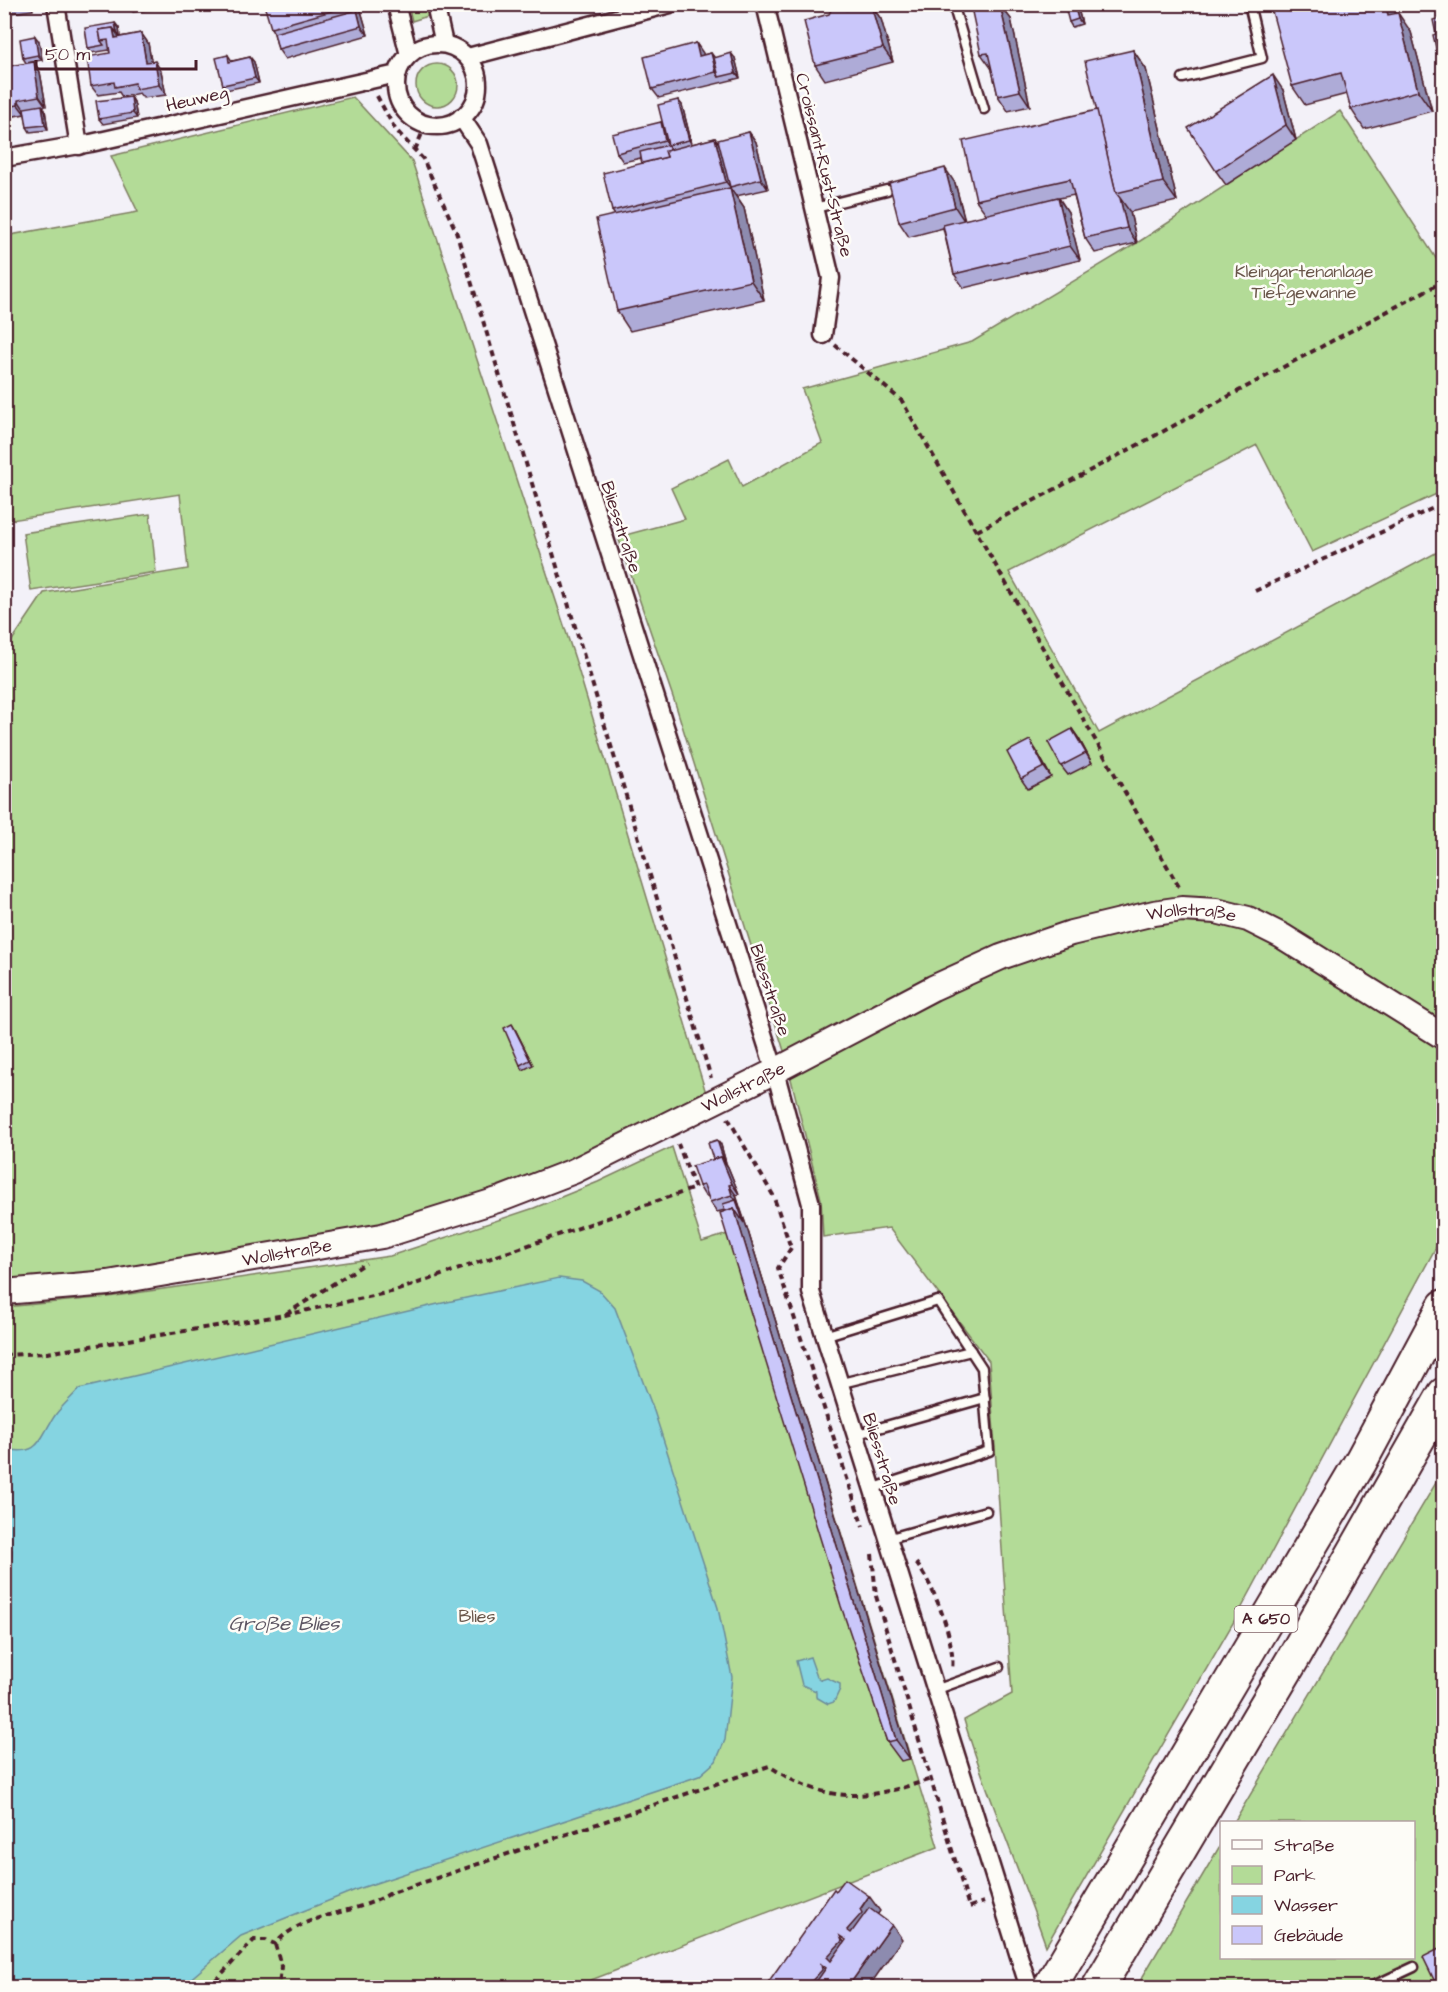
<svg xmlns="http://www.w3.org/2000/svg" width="1448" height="1992" font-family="'Architects Daughter',sans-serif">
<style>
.green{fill:#b3db97;stroke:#7e7d61;stroke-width:1.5}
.water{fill:#85d4e1;stroke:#6d8c98;stroke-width:1.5}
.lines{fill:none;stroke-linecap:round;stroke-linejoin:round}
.lane-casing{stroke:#4a1f2b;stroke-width:13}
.street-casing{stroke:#4a1f2b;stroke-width:21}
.secondary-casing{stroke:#4a1f2b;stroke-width:28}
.highway-casing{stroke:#4a1f2b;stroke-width:36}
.path{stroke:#4a1f2b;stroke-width:4;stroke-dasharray:6 4.5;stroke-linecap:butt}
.lane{stroke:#fdfcf7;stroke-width:8}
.street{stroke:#fdfcf7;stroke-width:16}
.secondary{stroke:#fdfcf7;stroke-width:24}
.highway{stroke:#fdfcf7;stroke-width:32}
.wall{fill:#aeabd7;stroke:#4a1f2b;stroke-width:1.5}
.shaded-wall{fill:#8d8baf;stroke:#4a1f2b;stroke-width:1.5}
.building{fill:#cac7fa;stroke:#4a1f2b;stroke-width:1.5;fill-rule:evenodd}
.labels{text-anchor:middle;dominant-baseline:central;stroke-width:5;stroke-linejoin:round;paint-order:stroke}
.shield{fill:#fdfcf7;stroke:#806168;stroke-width:1.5}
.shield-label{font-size:16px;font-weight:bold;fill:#4a1f2b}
.street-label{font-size:18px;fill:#4a1f2b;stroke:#fdfcf7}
.park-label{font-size:18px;fill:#6a574b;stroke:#fdfcf7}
.water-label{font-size:20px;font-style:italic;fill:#5c5562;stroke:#fdfcf7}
</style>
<rect width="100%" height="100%" fill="#f3f1f8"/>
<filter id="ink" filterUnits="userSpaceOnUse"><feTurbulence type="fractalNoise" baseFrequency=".0167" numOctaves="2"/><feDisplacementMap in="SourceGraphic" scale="12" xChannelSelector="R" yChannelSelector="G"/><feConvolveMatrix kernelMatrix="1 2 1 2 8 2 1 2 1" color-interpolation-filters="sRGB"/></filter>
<g filter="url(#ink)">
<g class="green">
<polygon points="408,5 425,5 428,16 412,21"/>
<circle cx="437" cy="85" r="21"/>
<polygon points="353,97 412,161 575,659 706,1093 574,1158 383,1228 101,1274 5,1283 5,642 11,642 44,593 188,569 180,494 5,521 5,236 138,212 111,156"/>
<path d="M1340,111L1443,269V491L1312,552L1257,445L1009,572L1099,733L1443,549V1234L1240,1611L1046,1946C1020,1870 987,1797 964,1720L1012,1694L989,1361L889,1228L823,1237L821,1199L784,1051L676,706L618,537L685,519L671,488L729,459L742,487L822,443L802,389L972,342L1137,243Z"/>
<polygon points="150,514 156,572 31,591 23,533"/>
<polygon points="672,1147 702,1242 747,1228 938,1847 573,1987 5,1988 5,1307 108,1297 390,1256 534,1208 598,1182"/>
<polygon points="1443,1471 1443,1987 1136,1988 1221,1844 1222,1958 1414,1958 1414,1822 1234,1822"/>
</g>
<g class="water">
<path d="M559,1278L582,1281L600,1291L615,1308L654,1411L718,1608L732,1677L725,1740L716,1761L699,1776L358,1889L241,1936L181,1987H5L4,1642L12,1550L5,1544V1449C41,1457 39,1438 56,1414C63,1405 72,1397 79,1389L438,1304Z"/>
<polygon points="810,1657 817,1677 821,1680 827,1678 840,1684 840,1689 834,1702 828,1704 816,1697 816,1691 802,1685 796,1661"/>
</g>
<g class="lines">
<defs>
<g id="lane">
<polyline points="953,4 984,109"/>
<polyline points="1183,78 1262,58 1249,4"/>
<polyline points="815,208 887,190"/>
<polyline points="824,1336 938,1301 982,1368 989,1451 871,1489"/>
<polyline points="838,1384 971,1351"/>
<polyline points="854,1435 985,1398"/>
<polyline points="887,1539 986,1511"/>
<polyline points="935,1690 999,1667"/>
<polyline points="1369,1988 1414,1967"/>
</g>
<g id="street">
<polyline points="56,4 79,146"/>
<polyline points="396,4 409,55"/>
<polyline points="435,4 444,44"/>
<polyline points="765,4 831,278 823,335"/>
<circle cx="437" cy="85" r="41"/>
<polyline points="468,57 670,4"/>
<polyline points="461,117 479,144 775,1071 811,1204 811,1292 1029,1988"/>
<polyline points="4,158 91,143 397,74"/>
</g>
<g id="secondary">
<path id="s1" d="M4,1292L108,1283L382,1236L504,1198L574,1171L775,1071L933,988L1001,957L1071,933L1154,913L1182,909L1216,911L1248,919L1282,936L1444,1037"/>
</g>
<g id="highway">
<polyline points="1049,1988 1361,1461 1444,1306"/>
<polyline points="1098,1988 1294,1657 1444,1394"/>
</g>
</defs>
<use href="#lane" class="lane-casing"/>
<use href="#street" class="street-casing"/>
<use href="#secondary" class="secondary-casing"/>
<use href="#highway" class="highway-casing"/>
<g class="path">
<polyline points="377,96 395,129 423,159 456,231 711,1078"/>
<polyline points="415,150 426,124"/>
<polyline points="835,345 902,401 1179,887"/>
<polyline points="977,531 1444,281"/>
<polyline points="1255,591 1444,503"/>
<polyline points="728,1118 773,1195 791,1248"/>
<polyline points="791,1248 778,1268 863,1527"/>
<polyline points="286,1314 366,1263"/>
<polyline points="4,1355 47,1353 285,1315 395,1291 695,1188 678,1144"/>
<polyline points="872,1554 876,1596 969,1907 984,1902"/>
<path d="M916,1563C934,1585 956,1642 952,1670"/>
<polyline points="275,1944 281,1966 279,1988"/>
<path d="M208,1988L254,1940H266L275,1944C305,1911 353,1916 389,1894L769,1766C828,1805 867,1800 931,1779"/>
</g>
<use href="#lane" class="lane"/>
<use href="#street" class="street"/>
<use href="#secondary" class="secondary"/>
<use href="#highway" class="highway"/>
</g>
<g class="wall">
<polygon points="4,4 32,4 33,10 4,14"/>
<polygon points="127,4 161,4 162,8 133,12"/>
<polygon points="269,4 359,4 368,35 285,59 278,49 274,33 271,28"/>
<polygon points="473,4 488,4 476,8"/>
<polygon points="515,4 540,5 520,10"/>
<polygon points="1393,4 1396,13 1411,32 1432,111 1364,129 1351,109 1347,94 1305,105 1292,86"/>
<polygon points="871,5 881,19 893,62 825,80 815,65 846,10"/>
<polygon points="1000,5 1011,19 1030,106 1008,111 998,96 992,69 981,54"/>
<polygon points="1074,5 1078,9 1082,24 1072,27 1069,22"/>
<polygon points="115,23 119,28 120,37 141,33 148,43 151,61 161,71 166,95 143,98 139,93 122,97 119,92 98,95 91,86 110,53 109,50 91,53 88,48"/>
<polygon points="39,41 42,60 26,63 23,58"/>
<polygon points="696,43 703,55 711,53 714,58 735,58 740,78 659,98 652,89"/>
<polygon points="1133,50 1146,69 1177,201 1130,212 1137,243 1095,253 1085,238 1074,195 1059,198 1068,212 1080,260 964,288 954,274 943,228 909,237 899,222 955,183 965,220 987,215 976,200 1097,110"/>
<polygon points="228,55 232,61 250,57 254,62 259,83 226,90 223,85"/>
<polygon points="34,62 40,72 46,106 43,106 45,110 48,130 30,132 27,127 25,114 4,118 4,67"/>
<polygon points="1283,90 1296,140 1226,185 1216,171"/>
<polygon points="131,97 134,102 137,118 103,124 99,119"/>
<polygon points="678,100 682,105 692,144 715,138 719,143 749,132 756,142 768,189 736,196 744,208 764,300 630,331 617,311 615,215 612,211 642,163 641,158 623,162 617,153 661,122 664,127"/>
<polygon points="4,552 6,554 8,575 4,575"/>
<polygon points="1072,729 1079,739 1092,763 1068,775 1061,766"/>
<polygon points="1036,750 1051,777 1028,789 1021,779"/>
<polygon points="515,1029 533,1065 523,1070 520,1065"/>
<polygon points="721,1145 726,1163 728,1167 739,1194 736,1195 747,1228 910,1759 901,1761 887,1742 725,1210 717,1212 710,1202 708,1196 705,1196 699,1186"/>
</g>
<g class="shaded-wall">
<polygon points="353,4 359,4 368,35 361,26 357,10"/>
<polygon points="1385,4 1393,4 1401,35 1388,15"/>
<polygon points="871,5 881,19 893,62 883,48"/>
<polygon points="1000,5 1011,19 1030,106 1020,91"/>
<polygon points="1074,5 1078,9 1082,24 1078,19"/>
<polygon points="1398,13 1411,32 1432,111 1418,91"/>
<polygon points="115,23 119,28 120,38 117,33"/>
<polygon points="113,28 120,38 115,38"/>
<polygon points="141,33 148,43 153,71 146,62"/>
<polygon points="35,36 39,41 42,60 38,55"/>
<polygon points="696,43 703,53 706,65 699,56"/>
<polygon points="1133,50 1146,69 1177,201 1163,182"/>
<polygon points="711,53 718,62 719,77 716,72"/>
<polygon points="731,53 735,58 740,78 736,73"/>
<polygon points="250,57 254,62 259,83 255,78"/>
<polygon points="155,61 161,71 166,95 159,85"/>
<polygon points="34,62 40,72 46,106 39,96"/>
<polygon points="1273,75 1283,90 1296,140 1286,125"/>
<polygon points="131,97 134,102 137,118 133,113"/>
<polygon points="18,100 24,109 25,114 18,105"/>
<polygon points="678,100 682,105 692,145 689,140"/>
<polygon points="42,105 45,110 48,130 45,125"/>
<polygon points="661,122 667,132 668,145 665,140"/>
<polygon points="749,132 756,142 768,189 761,179"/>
<polygon points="715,138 726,153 730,187 726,182"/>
<polygon points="945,168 955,183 965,222 955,207"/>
<polygon points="730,188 744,208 764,300 751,281"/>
<polygon points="1058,197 1068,212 1080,260 1070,246"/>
<polygon points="1120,198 1130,212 1137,243 1127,228"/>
<polygon points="4,552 6,554 8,575 4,569"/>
<polygon points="1072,729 1079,739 1092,763 1086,753"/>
<polygon points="1030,740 1036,750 1051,777 1044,767"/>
<polygon points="512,1024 515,1029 533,1065 530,1060"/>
<polygon points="717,1140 721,1145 726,1163 723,1158"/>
<polygon points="721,1157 728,1167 739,1194 732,1184"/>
<polygon points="729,1185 736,1195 739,1205 732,1195"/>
<polygon points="736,1200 739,1205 747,1228 910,1759 896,1740 734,1208"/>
<polygon points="869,1896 880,1911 857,1944 847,1930"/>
<polygon points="892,1925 902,1939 868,1988 847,1988"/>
<polygon points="840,1936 850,1951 837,1972 827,1957"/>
<polygon points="821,1964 831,1979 829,1988 808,1988 807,1986"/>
</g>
<g class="building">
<polygon points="269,4 353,4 353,5 271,28 265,8 269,7"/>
<polygon points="834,4 837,4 846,10 871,5 883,48 815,65 804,21 829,14"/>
<polygon points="1270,4 1385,4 1388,15 1398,13 1418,91 1351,109 1341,73 1292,86"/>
<polygon points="1000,5 1020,91 998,96 988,53 981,54 972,12"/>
<polygon points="1074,5 1078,19 1069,22 1065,7"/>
<polygon points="357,10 361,26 278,49 274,33"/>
<polygon points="1443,17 1443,77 1433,35 1436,34 1433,20"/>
<polygon points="115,23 117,33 113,28 99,30 101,41 104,45 88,48 85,28"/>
<polygon points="113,28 115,38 141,33 146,62 155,61 159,85 136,89 135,83 115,87 114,82 91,86 87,57 110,53 108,40 101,41 99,30"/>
<polygon points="35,36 38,55 23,58 20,39"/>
<polygon points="696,43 699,56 711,53 716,72 652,89 644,57"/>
<polygon points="1133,50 1163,182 1116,193 1085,61"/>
<polygon points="731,53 736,73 719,77 714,58"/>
<polygon points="228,55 229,62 250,57 255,78 223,85 216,58"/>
<polygon points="34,62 39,96 18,100 18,105 4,107 4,67"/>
<polygon points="1273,75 1286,125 1216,171 1188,128"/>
<polygon points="131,97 133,113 99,119 96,101"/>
<polygon points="678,100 689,140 668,145 658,105"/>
<polygon points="42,105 45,125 27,127 24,108"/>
<polygon points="1097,110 1116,193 1120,198 1127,228 1085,238 1070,179 976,200 963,141"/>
<polygon points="661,122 665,140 617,153 612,134"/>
<polygon points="749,132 761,179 730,187 718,140"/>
<polygon points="715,138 726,182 612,211 603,173 667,157 665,151"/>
<polygon points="668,145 670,150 665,151 667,157 642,163 640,152"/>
<polygon points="945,168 955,207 899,222 889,183"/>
<polygon points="730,188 751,281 617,311 596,219"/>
<polygon points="1058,197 1070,246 954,274 943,225"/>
<polygon points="1072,729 1086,753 1061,766 1048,742"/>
<polygon points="1030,740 1044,767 1021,779 1007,752"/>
<polygon points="512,1024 530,1060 520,1065 504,1028"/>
<polygon points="717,1140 723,1158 721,1157 713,1159 708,1143"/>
<polygon points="721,1157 732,1184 729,1185 732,1195 710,1202 704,1185 699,1186 692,1166"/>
<polygon points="736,1200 744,1223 734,1208 725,1211 723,1204"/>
<polygon points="734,1208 896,1740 887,1742 841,1606 720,1213"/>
<path d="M845,1879L869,1896L860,1909L862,1913L847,1930L851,1933L869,1908L892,1925L847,1988H812L826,1968L821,1964L822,1970L807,1986L809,1988H764L834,1889L836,1891ZM840,1936L846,1940L831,1961L827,1957L842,1941Z"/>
<polygon points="1443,1947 1443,1988 1438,1988 1423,1957"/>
</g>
</g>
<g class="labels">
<rect class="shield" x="1234.5" y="1606" width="63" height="26" rx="4.5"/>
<g class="shield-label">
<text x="1266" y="1619">A 650</text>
</g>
<g class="street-label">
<text transform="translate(197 99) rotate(-13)">Heuweg</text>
<text transform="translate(824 165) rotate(76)">Croissant-Rust-Straße</text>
<text transform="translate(621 527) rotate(72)">Bliesstraße</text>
<text stroke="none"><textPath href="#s1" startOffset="1260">Wollstraße</textPath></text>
<text transform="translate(770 990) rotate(72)">Bliesstraße</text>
<text stroke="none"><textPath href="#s1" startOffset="774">Wollstraße</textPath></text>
<text stroke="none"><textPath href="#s1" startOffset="286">Wollstraße</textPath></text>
<text transform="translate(882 1459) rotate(73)">Bliesstraße</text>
</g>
<g class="park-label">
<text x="1304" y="271">Kleingartenanlage<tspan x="1304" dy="21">Tiefgewanne</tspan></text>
<text x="477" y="1616">Blies</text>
</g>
<g class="water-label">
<text x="284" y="1624">Große Blies</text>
</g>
</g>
<rect width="1448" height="1992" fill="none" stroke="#fdfcf7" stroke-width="24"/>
<rect x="12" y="12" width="1424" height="1968" fill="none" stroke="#4a1f2b" stroke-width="2" filter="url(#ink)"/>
<rect x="1220" y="1821" width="195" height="138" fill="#fdfcf7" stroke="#b5a4a5" stroke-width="1.5"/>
<rect x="1232" y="1840" width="30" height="9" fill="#fdfcf7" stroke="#b5a4a5" stroke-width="1.5"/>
<text x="1274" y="1851" font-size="18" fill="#4a1f2b">Straße</text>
<rect x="1232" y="1866" width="30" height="18" fill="#b3db97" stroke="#b5a4a5" stroke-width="1.5"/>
<text x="1274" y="1881" font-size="18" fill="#4a1f2b">Park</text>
<rect x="1232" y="1896" width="30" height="18" fill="#85d4e1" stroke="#b5a4a5" stroke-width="1.5"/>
<text x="1274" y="1911" font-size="18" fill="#4a1f2b">Wasser</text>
<rect x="1232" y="1926" width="30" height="18" fill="#cac7fa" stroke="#b5a4a5" stroke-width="1.5"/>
<text x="1274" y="1941" font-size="18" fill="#4a1f2b">Gebäude</text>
<path d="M36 60v9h160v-9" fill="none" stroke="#4a1f2b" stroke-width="3"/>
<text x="45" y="60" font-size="18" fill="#4a1f2b" stroke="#fdfcf7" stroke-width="4.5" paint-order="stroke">50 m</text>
</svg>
